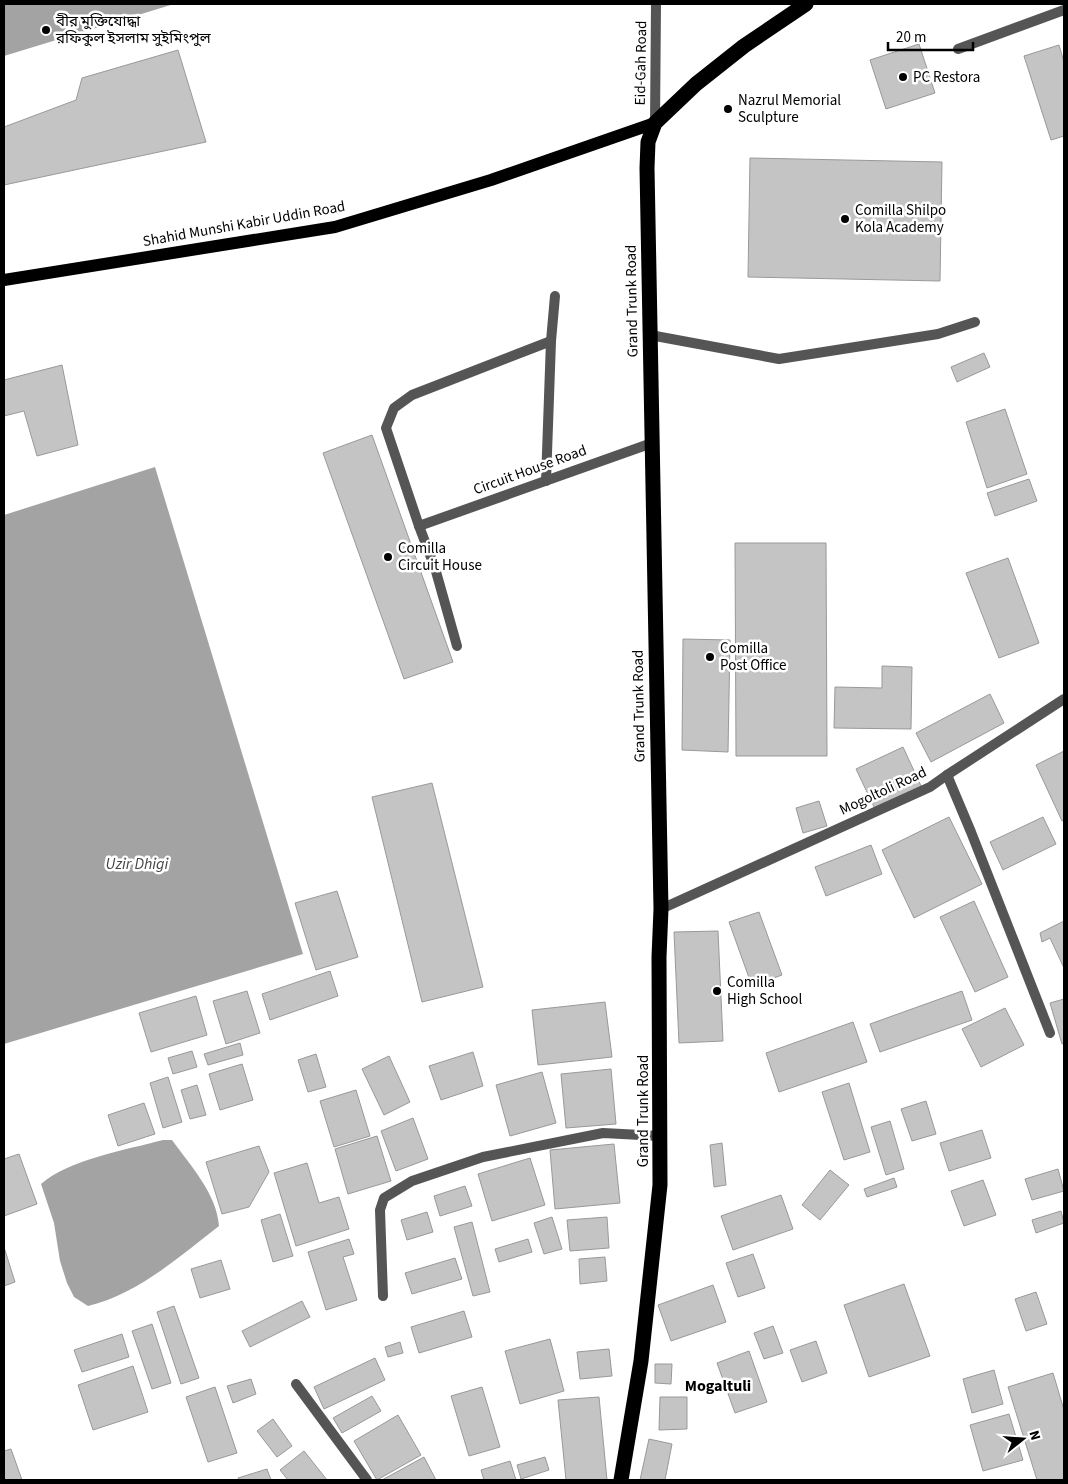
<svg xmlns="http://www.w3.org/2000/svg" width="1068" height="1484" font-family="'Source Sans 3','Noto Sans Bengali',sans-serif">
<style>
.water{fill:#a3a3a3}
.building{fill:#c4c4c4;stroke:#999}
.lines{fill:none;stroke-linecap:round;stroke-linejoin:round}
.lane{stroke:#555;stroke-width:10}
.street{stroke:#555;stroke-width:10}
.primary{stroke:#000;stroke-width:12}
.highway{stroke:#000;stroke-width:15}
.poi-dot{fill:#000;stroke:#fff;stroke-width:2}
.labels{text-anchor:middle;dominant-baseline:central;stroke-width:5;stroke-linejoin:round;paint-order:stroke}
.poi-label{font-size:15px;fill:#000;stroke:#fff;text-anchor:start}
.street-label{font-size:15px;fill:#000;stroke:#fff}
.water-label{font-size:16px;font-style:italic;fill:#444;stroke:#fff}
.neighbourhood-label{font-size:16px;font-weight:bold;fill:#000;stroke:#fff}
</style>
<rect width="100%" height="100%" fill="#fff"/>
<g class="water">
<polygon points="4,4 174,4 4,56"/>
<polygon points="155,467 303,954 4,1044 4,515"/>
<path d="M163,1140H172C190,1165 217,1194 219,1226C179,1257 138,1294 88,1306L74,1297L67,1283L60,1261L54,1223L41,1184C70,1159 126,1150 163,1140Z"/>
</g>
<g class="building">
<polygon points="919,44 935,93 886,109 870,60"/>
<polygon points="1059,45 1064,62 1064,136 1051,140 1024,56"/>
<polygon points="178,50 206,142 4,185 4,127 76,100 82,78"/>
<polygon points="750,158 942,162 940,281 748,277"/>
<polygon points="984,353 990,367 957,382 951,367"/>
<polygon points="62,365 78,445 37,456 24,411 4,416 4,380"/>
<polygon points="1005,409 1027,474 987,488 966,422"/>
<polygon points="372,435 453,662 404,679 323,453"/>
<polygon points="1029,479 1037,501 995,516 987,493"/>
<polygon points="735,543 826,543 827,756 736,756"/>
<polygon points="1008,558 1039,643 999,658 966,573"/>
<polygon points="683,639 730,640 728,752 682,750"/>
<polygon points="882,666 912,667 911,729 834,728 835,687 882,688"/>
<polygon points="990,694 1004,723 931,762 916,733"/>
<polygon points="903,747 922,788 875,809 856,769"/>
<polygon points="1064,751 1064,820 1062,821 1036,765"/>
<polygon points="432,783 483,987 422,1002 372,797"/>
<polygon points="819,801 827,826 803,833 796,808"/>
<polygon points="949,817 982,884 914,918 882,850"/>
<polygon points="1043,817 1056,844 1003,870 990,842"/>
<polygon points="871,845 882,874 826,896 815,867"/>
<polygon points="337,891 358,957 316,970 295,903"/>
<polygon points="974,901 1008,977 975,992 940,917"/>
<polygon points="759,912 782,975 752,986 729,922"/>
<polygon points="1064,921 1064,968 1050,938 1042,942 1040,933"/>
<polygon points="718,931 723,1041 679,1043 674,932"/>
<polygon points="330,971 338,996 270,1020 262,994"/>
<polygon points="247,991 260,1033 226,1044 213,1001"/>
<polygon points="962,991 972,1020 880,1052 870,1024"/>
<polygon points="196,996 207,1035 151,1052 139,1013"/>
<polygon points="1064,999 1064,1043 1062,1044 1050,1003"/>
<polygon points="605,1002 612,1057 538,1065 532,1010"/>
<polygon points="1005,1008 1024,1045 981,1067 962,1029"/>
<polygon points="853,1022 867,1062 779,1092 766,1053"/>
<polygon points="240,1043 243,1055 208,1065 204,1054"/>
<polygon points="192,1051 197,1067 173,1074 168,1058"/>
<polygon points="473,1052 483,1086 441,1100 429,1066"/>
<polygon points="316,1054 326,1087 308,1092 298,1060"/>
<polygon points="389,1056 410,1102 384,1115 362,1069"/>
<polygon points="242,1064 253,1100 220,1110 209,1074"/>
<polygon points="611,1069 616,1124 566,1128 561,1074"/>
<polygon points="542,1072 556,1123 510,1136 496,1085"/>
<polygon points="168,1077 182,1122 163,1128 150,1083"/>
<polygon points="849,1083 870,1152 844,1160 822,1092"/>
<polygon points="197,1085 206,1115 190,1119 181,1090"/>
<polygon points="356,1090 370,1136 334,1147 320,1101"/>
<polygon points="926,1101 936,1134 912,1141 901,1109"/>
<polygon points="144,1103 155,1134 118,1146 108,1115"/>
<polygon points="413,1118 428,1159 396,1171 381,1131"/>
<polygon points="890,1121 904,1169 886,1175 871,1127"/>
<polygon points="982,1130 991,1158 949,1171 940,1143"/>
<polygon points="377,1136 391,1181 348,1194 335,1149"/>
<polygon points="722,1143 726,1185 714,1187 710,1145"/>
<polygon points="614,1144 620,1203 555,1209 550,1150"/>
<polygon points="259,1146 269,1172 249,1207 222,1214 206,1162"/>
<polygon points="19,1154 37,1204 4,1216 4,1159"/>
<polygon points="530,1158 545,1205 492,1221 478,1174"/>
<polygon points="307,1163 319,1203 339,1197 349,1229 296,1246 274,1173"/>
<polygon points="1058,1169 1064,1191 1032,1200 1025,1179"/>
<polygon points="830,1170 849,1185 820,1220 802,1205"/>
<polygon points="894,1178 897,1187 867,1197 864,1189"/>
<polygon points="983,1180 996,1215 964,1226 951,1191"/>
<polygon points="465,1186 472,1206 440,1216 434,1196"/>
<polygon points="781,1195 793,1229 733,1250 721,1216"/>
<polygon points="1061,1211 1064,1223 1036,1233 1032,1220"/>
<polygon points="427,1212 433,1232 407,1240 401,1220"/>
<polygon points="280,1214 293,1256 273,1262 261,1220"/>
<polygon points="552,1217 562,1249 544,1254 534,1223"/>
<polygon points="607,1217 609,1248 570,1251 567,1220"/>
<polygon points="472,1222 490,1292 473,1296 454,1227"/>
<polygon points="349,1239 354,1254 343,1257 357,1300 326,1310 308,1252"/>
<polygon points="528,1239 532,1252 499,1262 495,1249"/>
<polygon points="4,1247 15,1282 4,1286"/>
<polygon points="753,1254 765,1288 738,1297 726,1263"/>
<polygon points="605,1257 607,1281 580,1284 579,1259"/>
<polygon points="455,1258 462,1279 412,1294 405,1273"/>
<polygon points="221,1260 230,1289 200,1298 191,1269"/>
<polygon points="904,1284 930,1356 869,1377 844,1305"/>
<polygon points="713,1285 726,1322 671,1341 658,1305"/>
<polygon points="1036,1292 1047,1324 1026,1331 1015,1299"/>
<polygon points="302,1301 310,1317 250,1347 242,1331"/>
<polygon points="174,1306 199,1378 181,1384 157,1312"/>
<polygon points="464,1311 472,1337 419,1353 411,1327"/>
<polygon points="152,1324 171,1383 152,1389 132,1331"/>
<polygon points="773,1326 783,1353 764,1359 754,1333"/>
<polygon points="122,1334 129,1357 82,1372 74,1350"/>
<polygon points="550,1339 564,1391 520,1404 505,1351"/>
<polygon points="816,1341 827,1373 802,1382 790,1350"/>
<polygon points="400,1342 403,1353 388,1357 385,1347"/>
<polygon points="609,1349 612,1376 580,1379 577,1352"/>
<polygon points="749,1351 767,1402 735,1413 717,1363"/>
<polygon points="375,1358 385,1380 324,1409 314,1387"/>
<polygon points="655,1364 672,1364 671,1384 655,1383"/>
<polygon points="133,1366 148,1412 93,1430 78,1385"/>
<polygon points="994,1370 1003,1404 972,1413 963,1379"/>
<polygon points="1053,1373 1064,1410 1064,1480 1037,1480 1008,1387"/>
<polygon points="251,1379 256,1394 233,1403 227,1386"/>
<polygon points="215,1387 237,1453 208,1462 186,1397"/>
<polygon points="482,1387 500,1447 469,1456 451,1396"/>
<polygon points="372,1396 381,1411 342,1433 333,1418"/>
<polygon points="599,1397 607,1480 566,1480 558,1400"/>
<polygon points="660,1397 687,1397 687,1429 659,1430"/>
<polygon points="1009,1414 1023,1460 983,1471 970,1425"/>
<polygon points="398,1415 421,1455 377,1480 354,1441"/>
<polygon points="273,1419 292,1446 277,1457 257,1431"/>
<polygon points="649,1439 672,1444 665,1480 640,1480"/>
<polygon points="11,1449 22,1480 4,1480 4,1451"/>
<polygon points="304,1451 327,1480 288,1480 280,1470"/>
<polygon points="424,1457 436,1480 382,1480"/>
<polygon points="545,1457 549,1470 521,1479 517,1465"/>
<polygon points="510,1461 516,1480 484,1480 481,1470"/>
<polygon points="267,1469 271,1480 239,1480 238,1478"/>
</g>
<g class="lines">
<g class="lane">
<polyline points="958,49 1064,10"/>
<polyline points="546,481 551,341 555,296"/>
<polyline points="419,526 652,443"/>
<polyline points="457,646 435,568 419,526 386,428 394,408 412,395 551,341"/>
</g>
<g class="street">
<polyline points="655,123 656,4"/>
<polyline points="650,335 779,359 938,334 975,322"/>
<polyline points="947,775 1064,699"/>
<polyline points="661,909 930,787 947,775 971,832 1050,1033"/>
<polyline points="383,1296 380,1210 384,1198 412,1181 483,1157 603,1133 660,1136"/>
<polyline points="296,1384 367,1480"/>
</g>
<polyline class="primary" points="4,280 335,227 491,180 655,123"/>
<polyline class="highway" points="621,1480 641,1361 660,1185 659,957 661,909 647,168 648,142 655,123 696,84 744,46 806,4"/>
</g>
<g class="poi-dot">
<circle cx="46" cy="30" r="5"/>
<circle cx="903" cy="77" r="5"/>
<circle cx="728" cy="109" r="5"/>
<circle cx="845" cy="219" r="5"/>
<circle cx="388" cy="557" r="5"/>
<circle cx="710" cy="657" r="5"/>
<circle cx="717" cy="991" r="5"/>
</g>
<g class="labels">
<g class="poi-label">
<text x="56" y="21">বীর মুক্তিযোদ্ধা<tspan x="56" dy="17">রফিকুল ইসলাম সুইমিংপুল</tspan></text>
<text x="913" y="77">PC Restora</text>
<text x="738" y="100">Nazrul Memorial<tspan x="738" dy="17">Sculpture</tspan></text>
<text x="855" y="210">Comilla Shilpo<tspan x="855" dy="17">Kola Academy</tspan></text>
<text x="398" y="548">Comilla<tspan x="398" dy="17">Circuit House</tspan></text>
<text x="720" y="648">Comilla<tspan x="720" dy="17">Post Office</tspan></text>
<text x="727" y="982">Comilla<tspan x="727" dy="17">High School</tspan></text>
</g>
<g class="street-label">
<text transform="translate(641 63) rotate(-89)">Eid-Gah Road</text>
<text transform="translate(244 224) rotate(-10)">Shahid Munshi Kabir Uddin Road</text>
<text transform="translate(632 301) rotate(-91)">Grand Trunk Road</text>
<text transform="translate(530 470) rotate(-20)">Circuit House Road</text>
<text transform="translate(639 706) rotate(-91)">Grand Trunk Road</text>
<text transform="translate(883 791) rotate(-25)">Mogoltoli Road</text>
<text transform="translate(643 1111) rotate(-90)">Grand Trunk Road</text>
</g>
<g class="water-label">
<text x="137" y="864">Uzir Dhigi</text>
</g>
<g class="neighbourhood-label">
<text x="718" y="1386">Mogaltuli</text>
</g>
</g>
<rect width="1068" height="1484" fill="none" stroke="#000000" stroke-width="10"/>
<g transform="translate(1023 1439) rotate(73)" stroke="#ffffff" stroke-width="4" paint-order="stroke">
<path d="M0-4L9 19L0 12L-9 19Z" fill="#000000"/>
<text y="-8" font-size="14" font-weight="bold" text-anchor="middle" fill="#000000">N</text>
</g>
<path d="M888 42v8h85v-8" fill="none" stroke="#000000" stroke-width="2.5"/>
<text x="896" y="42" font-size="15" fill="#000000" stroke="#ffffff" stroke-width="4" paint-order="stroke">20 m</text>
</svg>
